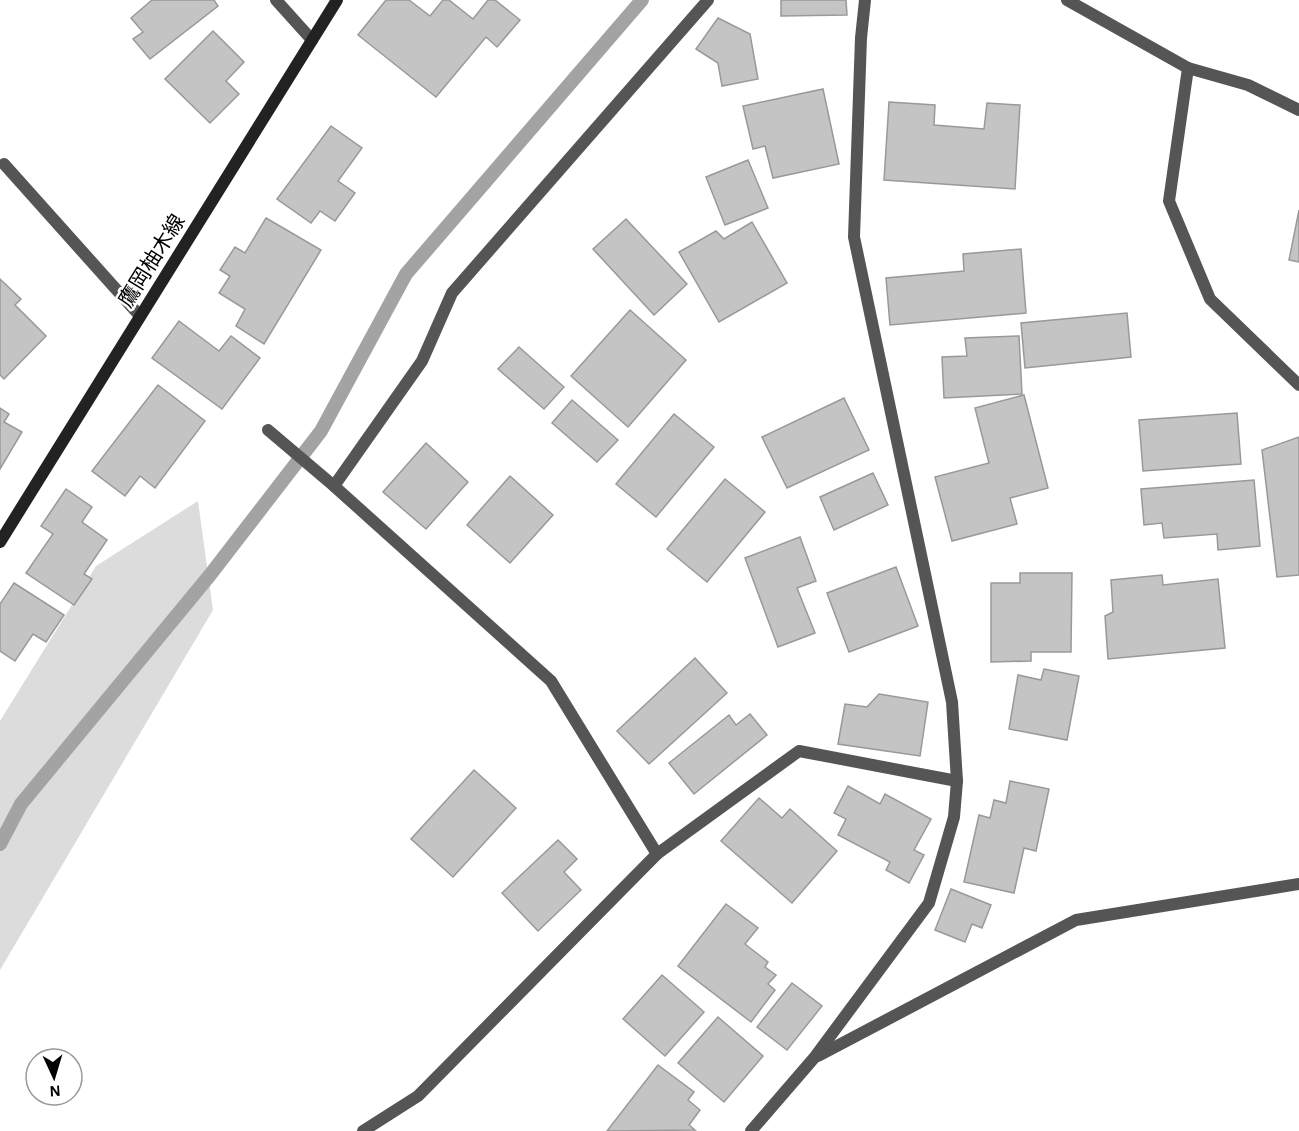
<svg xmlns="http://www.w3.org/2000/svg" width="1299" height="1131" font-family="'Alegreya Sans','Noto Sans JP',sans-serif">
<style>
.green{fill:#dcdcdc}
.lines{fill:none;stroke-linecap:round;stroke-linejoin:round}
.stream{stroke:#a3a3a3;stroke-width:14}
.building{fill:#c4c4c4;stroke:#999;stroke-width:1.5}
.minor{stroke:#555;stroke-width:12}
.tertiary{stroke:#555;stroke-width:12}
.secondary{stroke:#222;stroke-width:12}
.labels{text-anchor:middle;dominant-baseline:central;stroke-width:5;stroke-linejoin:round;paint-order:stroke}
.street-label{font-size:21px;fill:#000;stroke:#fff}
</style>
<rect width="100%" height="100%" fill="#fff"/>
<polygon class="green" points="198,501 213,610 0,970 0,721 96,566"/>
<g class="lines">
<polyline class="stream" points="0,844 21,804 210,575 321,431 406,274 642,0"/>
</g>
<g class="building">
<polygon points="152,0 214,0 218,6 150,59 133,39 143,32 131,18"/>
<polygon points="386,0 409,0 430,16 443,0 449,0 473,19 488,0 495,0 520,20 497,47 486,37 436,97 358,35"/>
<polygon points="781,0 846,0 847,15 781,16"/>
<polygon points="718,18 750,34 758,79 722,86 718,63 696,49"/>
<polygon points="213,31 244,62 226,81 239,94 210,123 165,79"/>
<polygon points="823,89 839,164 773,178 765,146 753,149 743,106"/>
<polygon points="889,102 935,105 934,125 984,129 987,103 1020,105 1015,189 884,180"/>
<polygon points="331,126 362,148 338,181 355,193 335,221 320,211 311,223 277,199"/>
<polygon points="748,160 768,208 725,225 706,177"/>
<polygon points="1299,210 1299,262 1289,260"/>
<polygon points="266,218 321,250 264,344 236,326 245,309 219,293 230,276 220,270 235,247 245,253"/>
<polygon points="626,219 687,284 654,315 593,249"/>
<polygon points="752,222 787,283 719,322 679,252 716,231 724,239"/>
<polygon points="1021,249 1026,313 890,325 886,278 964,271 963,254"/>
<polygon points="0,279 21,299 15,305 46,336 4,379 0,375"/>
<polygon points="630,310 686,360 628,427 571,376"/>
<polygon points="1127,313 1131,357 1025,368 1021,323"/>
<polygon points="179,321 219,351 231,336 260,358 222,409 152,358"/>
<polygon points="1019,336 1022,394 944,398 942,357 967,356 965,338"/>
<polygon points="519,347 564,387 544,409 498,369"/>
<polygon points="158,385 205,421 155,488 140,476 125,496 92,471"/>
<polygon points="1024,395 1048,488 1010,498 1017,524 952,541 935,477 989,463 975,408"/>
<polygon points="844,398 869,450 787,488 762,437"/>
<polygon points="572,400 618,440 597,462 552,423"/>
<polygon points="0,408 9,414 4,422 22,432 0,469"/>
<polygon points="1237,413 1241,464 1143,471 1139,420"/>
<polygon points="674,414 714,447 656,517 616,484"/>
<polygon points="1299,437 1299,575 1277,577 1262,450"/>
<polygon points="426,443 468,482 426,529 383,492"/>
<polygon points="873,473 888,505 834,530 820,497"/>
<polygon points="510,476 553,515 510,563 467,525"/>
<polygon points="725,479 765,512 707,582 667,549"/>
<polygon points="1254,480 1260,546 1218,550 1217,534 1164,538 1162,523 1144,525 1141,489"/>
<polygon points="66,489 92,507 82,522 107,540 84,574 92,579 74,605 26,573 53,534 41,526"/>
<polygon points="800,537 816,581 797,588 815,633 778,647 745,558"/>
<polygon points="896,567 918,626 849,652 827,593"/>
<polygon points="1020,573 1072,573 1071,652 1031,652 1031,661 991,662 991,583 1020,583"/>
<polygon points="1162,575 1163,585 1218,579 1225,648 1108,659 1105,616 1113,612 1111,580"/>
<polygon points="14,583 64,615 46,642 33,634 15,661 0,651 0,604"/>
<polygon points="695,658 727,693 649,764 617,731"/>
<polygon points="1044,669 1079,676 1067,740 1009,729 1018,675 1041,680"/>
<polygon points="879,694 928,702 920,756 838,744 845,704 867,707"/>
<polygon points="750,714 767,735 694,794 669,763 729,715 736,725"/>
<polygon points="474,770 516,808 453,877 411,839"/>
<polygon points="1010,781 1049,789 1036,851 1024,848 1014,893 964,882 979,815 990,818 994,800 1006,803"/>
<polygon points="848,786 880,804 885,794 931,819 914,850 924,855 909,883 886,870 890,862 838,835 846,819 834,813"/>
<polygon points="759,798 782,818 790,809 837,851 792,903 721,841"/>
<polygon points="558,840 577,859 564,872 581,890 538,931 502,893"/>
<polygon points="951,889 991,905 982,928 972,924 965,942 935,930"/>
<polygon points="726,904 758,928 745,944 768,962 765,967 776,975 768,984 775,990 751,1022 678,966"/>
<polygon points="662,975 704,1012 665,1056 623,1019"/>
<polygon points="792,983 822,1006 787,1050 757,1027"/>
<polygon points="718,1017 763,1056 724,1102 678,1063"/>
<polygon points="658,1065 694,1092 688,1100 700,1110 689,1125 695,1130 607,1131"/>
</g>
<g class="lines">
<g class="minor">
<polyline points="276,0 312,40"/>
<polyline points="1188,68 1248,85 1299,110"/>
<polyline points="4,164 140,316"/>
<polyline points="268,430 334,486 551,681 657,854"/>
<polyline points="334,486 422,361 452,293 708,0"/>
<polyline points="818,1056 1076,920 1299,884"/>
<polyline points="363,1131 418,1096 657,854 799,751 957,781"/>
<polyline points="751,1131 814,1058 929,903 954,817 957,781 952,702 854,237 861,38 865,0"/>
</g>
<polyline class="tertiary" points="1067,0 1188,68 1169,201 1210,299 1299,385"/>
<polyline class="secondary" points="0,542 337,0"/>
</g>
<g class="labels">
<g class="street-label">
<text transform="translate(152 261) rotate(-58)">鷹岡柚木線</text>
</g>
</g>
<g transform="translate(54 1077) rotate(176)"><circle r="28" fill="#ffffff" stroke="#999999" stroke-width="1.5"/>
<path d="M0-4.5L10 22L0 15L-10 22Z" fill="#000000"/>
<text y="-9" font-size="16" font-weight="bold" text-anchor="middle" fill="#000000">N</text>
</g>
</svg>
